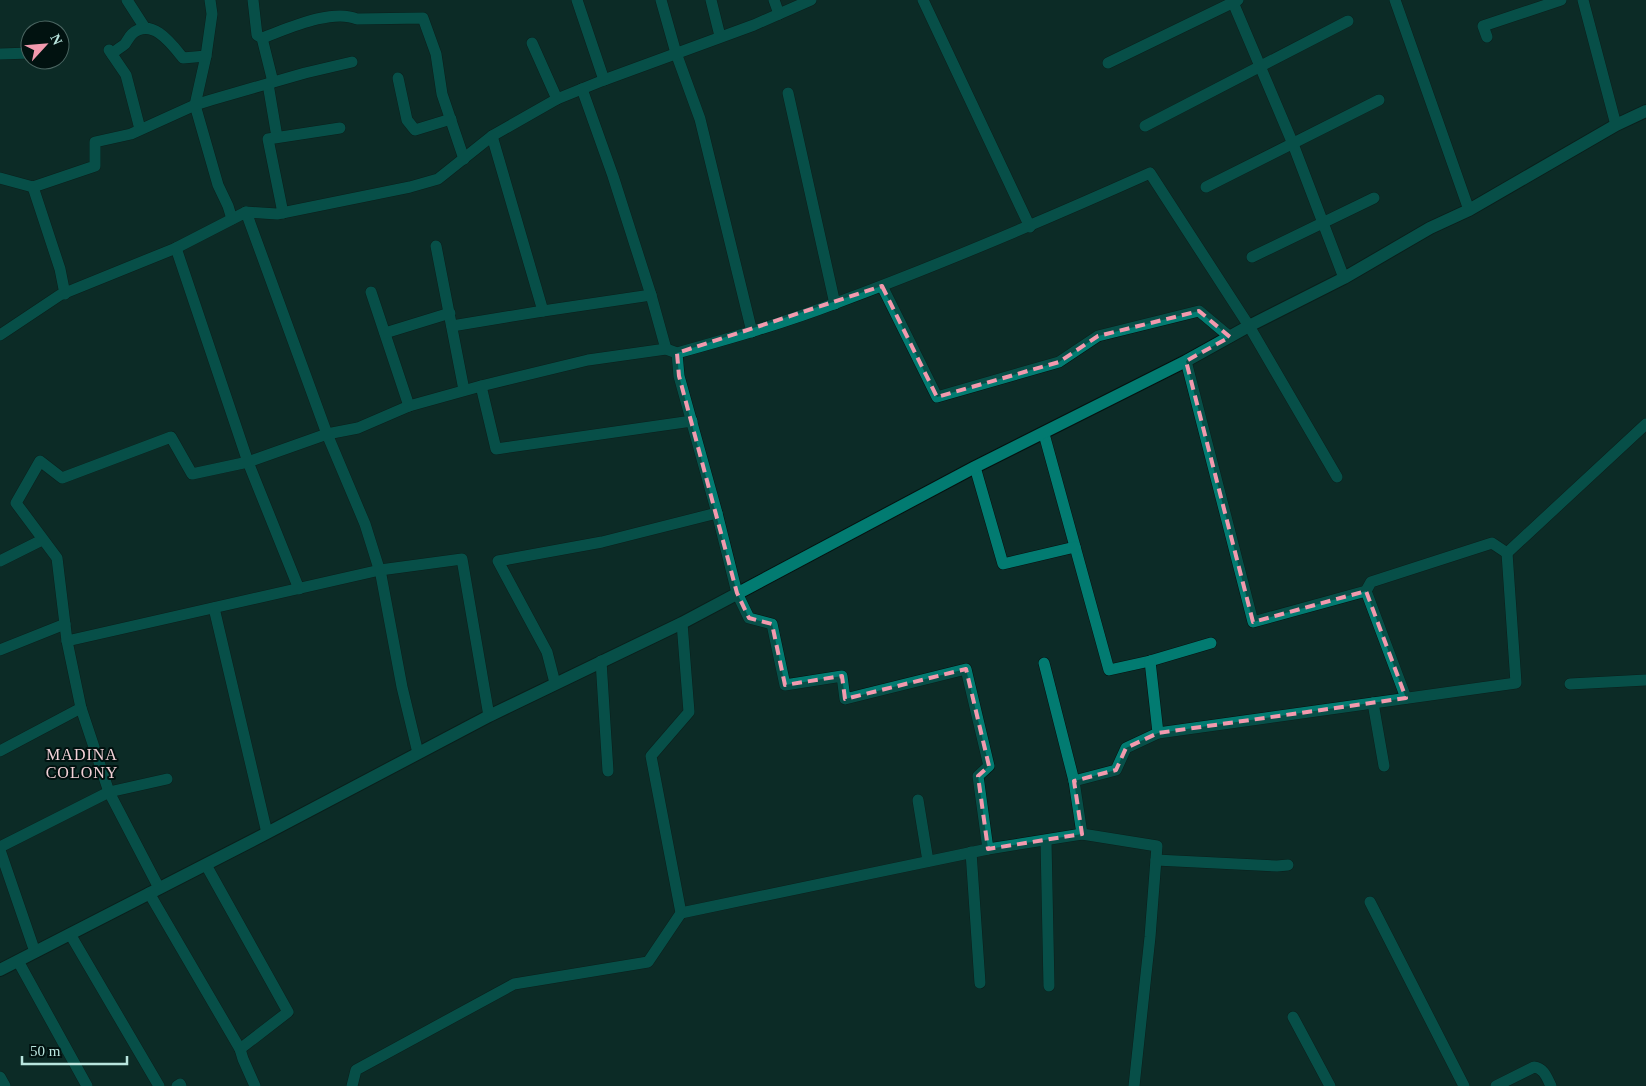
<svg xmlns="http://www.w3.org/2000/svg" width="1646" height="1086" font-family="Georgia,serif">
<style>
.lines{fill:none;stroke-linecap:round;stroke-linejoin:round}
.minor-casing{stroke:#05110f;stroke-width:12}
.tertiary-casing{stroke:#05110f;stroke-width:14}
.minor{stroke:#027b71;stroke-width:11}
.tertiary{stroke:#027b71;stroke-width:12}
.marked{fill:none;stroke:#f29aae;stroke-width:4;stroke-dasharray:10 6;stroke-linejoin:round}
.labels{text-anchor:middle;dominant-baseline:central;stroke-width:4;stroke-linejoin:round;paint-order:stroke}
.neighbourhood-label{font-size:16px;letter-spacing:1px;fill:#f4d2d8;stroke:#011210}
</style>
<rect width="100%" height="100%" fill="#0c2b27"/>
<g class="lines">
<defs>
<g id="minor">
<polyline points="127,0 145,28"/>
<polyline points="210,0 212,14 206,56 195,105 218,185 228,206 232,219"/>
<polyline points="253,0 257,35 262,38 273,82"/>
<polyline points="577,0 604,80"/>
<polyline points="661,0 676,53 700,119 752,332"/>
<polyline points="711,0 720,36"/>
<polyline points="774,0 779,14"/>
<polyline points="923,0 1030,227"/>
<polyline points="1232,0 1293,144 1344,278"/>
<polyline points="1395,0 1469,210"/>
<polyline points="1583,0 1616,125"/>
<polyline points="1487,37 1483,26 1561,0"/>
<path d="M262,38C287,29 332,8 357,19L423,18L436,54L442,94L464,159"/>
<polyline points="532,43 557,99"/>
<polyline points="109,50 126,75 140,129"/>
<polyline points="0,54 30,53"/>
<path d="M112,54C116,50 120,48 125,44C127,41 129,37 132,34C152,17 171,43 183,58L206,56"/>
<polyline points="1108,63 1238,0"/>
<polyline points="398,78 407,120 415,130 451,119"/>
<polyline points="268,84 277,137"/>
<polyline points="582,89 613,176 651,295"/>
<polyline points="788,93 835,304"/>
<polyline points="1145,126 1348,21"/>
<polyline points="492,136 543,311"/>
<polyline points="0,178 33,187 95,166 95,142 131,134 195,105 211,100 305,73 352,62"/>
<polyline points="33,187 60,269 65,294"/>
<polyline points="1206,187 1379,100"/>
<polyline points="246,212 327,434 365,524 381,575 402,687 418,753"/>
<polyline points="283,213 268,139 340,128"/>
<polyline points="436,246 464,390"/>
<polyline points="176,248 248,462 299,589"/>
<polyline points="1252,257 1374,198"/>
<polyline points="882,286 937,397 1059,362 1098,336 1199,311 1230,337"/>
<polyline points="371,292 409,406"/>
<polyline points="452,326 543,311 651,295 666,349"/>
<polyline points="385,333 450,313"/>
<polyline points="0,335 60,295 176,248 246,212 277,214 410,187 438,179 492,136 557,99 604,80 754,25 811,0"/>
<polyline points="677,353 679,376 717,513 737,593 749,618 772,624 785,685 842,676 845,699 966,669 989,766 978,776 988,849"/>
<polyline points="1186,361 1253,622 1366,591 1371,582 1492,543 1507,553"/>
<polyline points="481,386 496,449 692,421"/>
<polyline points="1044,434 1109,670 1150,661 1211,643"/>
<polyline points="975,467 1003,564 1075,547"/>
<polyline points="1507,553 1646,424"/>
<polyline points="0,561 42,540"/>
<polyline points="1366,591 1406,698"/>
<polyline points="214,608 267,833"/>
<polyline points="67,641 81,708 109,792 159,888"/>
<polyline points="0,650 65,624"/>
<polyline points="601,661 608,771"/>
<polyline points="1044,663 1074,781 1082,834"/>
<polyline points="555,683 547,652 498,561 602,542 717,513"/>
<polyline points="1570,684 1646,680"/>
<polyline points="1373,703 1384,766"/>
<path d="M489,716L462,559L380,570L67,641L57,558L16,503L40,461L62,478L171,437L192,474L248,462L327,434L358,428L409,406L481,386L588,360L666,349L677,353C731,338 784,323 836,303C942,264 1047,219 1150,173L1249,326L1337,477"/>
<polyline points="1158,733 1516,683 1507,553"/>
<polyline points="0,751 81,708"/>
<polyline points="1074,781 1116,770 1126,748 1158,733 1150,661"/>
<polyline points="918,800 928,861"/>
<polyline points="1046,841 1049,986"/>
<polyline points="0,847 109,792 167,779"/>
<polyline points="0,850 35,952"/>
<polyline points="971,852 980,983"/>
<polyline points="1156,860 1277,866 1288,865"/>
<polyline points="206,865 288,1012 240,1049"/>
<polyline points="149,893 240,1049 243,1059 255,1086"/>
<polyline points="1370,902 1464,1086"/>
<polyline points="681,913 988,849 1082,834 1157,846 1150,937 1134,1086"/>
<polyline points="70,934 159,1086"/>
<polyline points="18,961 87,1086"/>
<polyline points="1293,1017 1330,1086"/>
<polyline points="0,1077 5,1086"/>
<polyline points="177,1086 180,1084 181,1086"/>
<polyline points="352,1086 356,1070 514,984 648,962 681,913 651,756 689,712 682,623"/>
<path d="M1496,1086L1534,1067C1544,1068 1547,1078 1551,1086"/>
</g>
<polyline id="tertiary" points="0,970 267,833 489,716 682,623 975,467 1186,361 1249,326 1344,278 1430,228 1469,210 1616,125 1646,111"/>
</defs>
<use href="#minor" class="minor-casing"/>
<use href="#tertiary" class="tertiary-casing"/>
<use href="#minor" class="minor"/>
<use href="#tertiary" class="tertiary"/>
</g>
<path d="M0 0H1646V1086H0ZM882,286L937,397L1059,362L1098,336L1199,311L1230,337L1186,361L1253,622L1366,591L1406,698L1158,733L1126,748L1116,770L1074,781L1082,834L988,849L978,776L989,766L966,669L845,699L842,676L785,685L772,624L749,618L737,593L679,376L677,353Z" fill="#0c2b27" fill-opacity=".55" fill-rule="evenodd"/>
<path class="marked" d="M882,286L937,397L1059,362L1098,336L1199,311L1230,337L1186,361L1253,622L1366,591L1406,698L1158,733L1126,748L1116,770L1074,781L1082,834L988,849L978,776L989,766L966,669L845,699L842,676L785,685L772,624L749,618L737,593L679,376L677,353Z"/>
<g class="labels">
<g class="neighbourhood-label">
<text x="82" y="754">MADINA<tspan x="82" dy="18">COLONY</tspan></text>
</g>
</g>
<g transform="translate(45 45) rotate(64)"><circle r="24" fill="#011210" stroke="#4b6662"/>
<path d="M0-4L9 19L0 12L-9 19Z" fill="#f29aae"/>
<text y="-8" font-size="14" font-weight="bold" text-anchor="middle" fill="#b9e5de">N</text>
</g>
<path d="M22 1056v8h105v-8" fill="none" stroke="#b9e5de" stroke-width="2.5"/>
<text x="30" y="1056" font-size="15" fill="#b9e5de" stroke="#011210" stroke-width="4" paint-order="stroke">50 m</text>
</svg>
